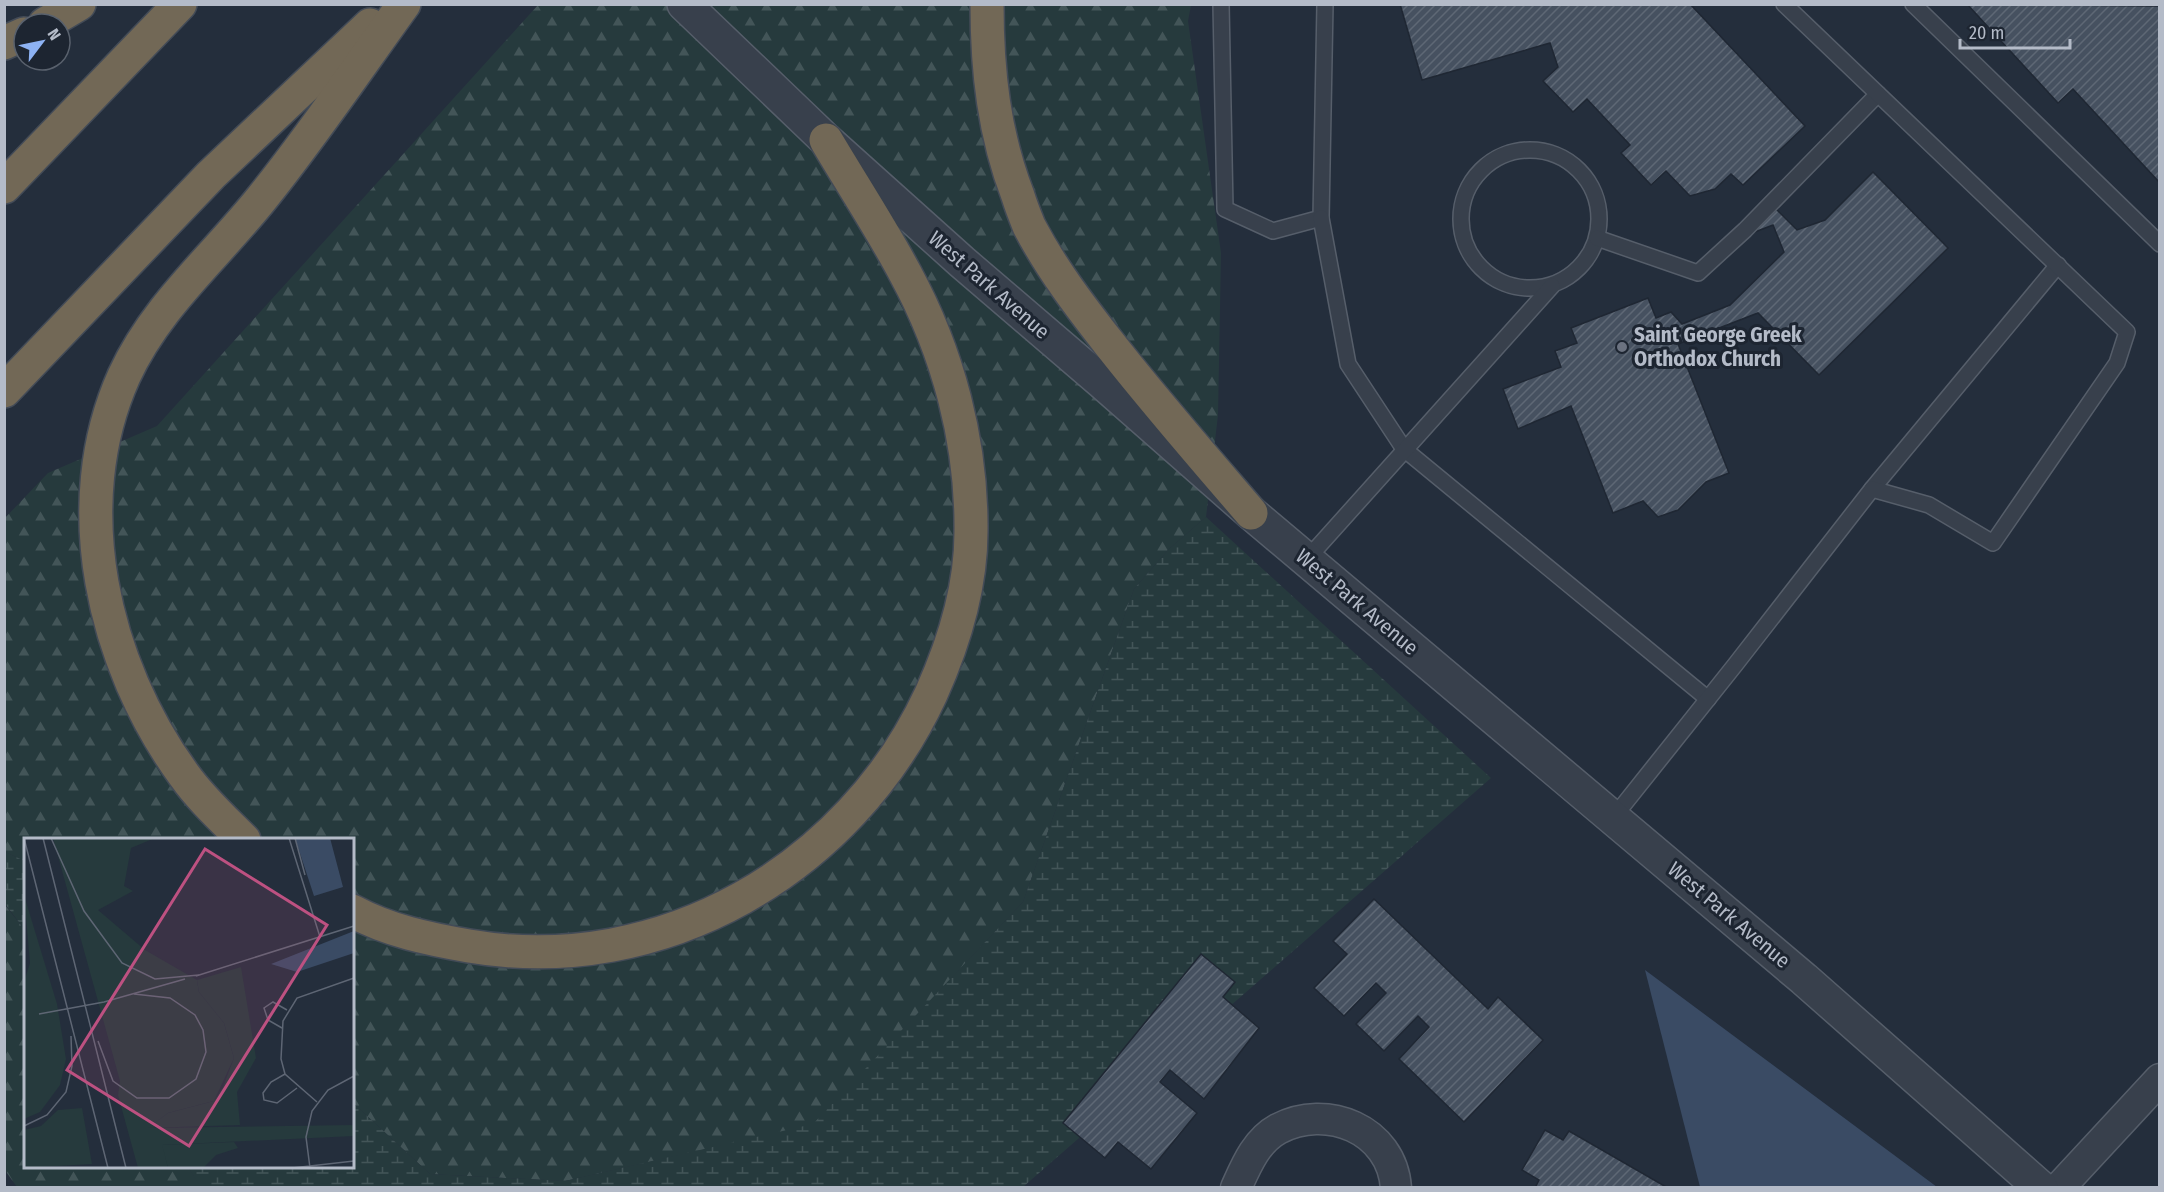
<svg xmlns="http://www.w3.org/2000/svg" width="2164" height="1192" font-family="'Fira Sans Condensed',sans-serif">
<style>
.forest{fill:url(#forest-firs)}
.wetland{fill:url(#wetland-marsh)}
.water{fill:#3a4b64}
.building{fill:url(#building-hatch);stroke:#1f2733;stroke-width:1.5}
.lines{fill:none;stroke-linecap:round;stroke-linejoin:round}
.service-casing{stroke:#565e6a;stroke-width:18}
.minor-casing{stroke:#565e6a;stroke-width:33}
.tertiary-casing{stroke:#565e6a;stroke-width:36}
.motorway-casing{stroke:#434b57;stroke-width:36}
.service{stroke:#38404c;stroke-width:15}
.minor{stroke:#38404c;stroke-width:30}
.tertiary{stroke:#38404c;stroke-width:33}
.motorway{stroke:#726856;stroke-width:33}
.worship-dot{fill:#6b7280;stroke:#1d2531;stroke-width:2}
.labels{text-anchor:middle;dominant-baseline:central;stroke-width:6;stroke-linejoin:round;paint-order:stroke}
.street-label{font-size:21px;fill:#b4bbc8;stroke:#1d2531}
.poi-label{font-size:21px;font-weight:bold;fill:#b4bbc8;stroke:#1d2531;text-anchor:start}
.inset-road{fill:none;stroke:#5e6674;stroke-width:1.5}
.view{fill:#bd5181;fill-opacity:0.15;stroke:#bd5181;stroke-width:3}
.inset-edge{fill:none;stroke:#b4bbc8;stroke-width:3}
</style>
<defs>
<pattern id="forest-firs" width="22" height="20" patternUnits="userSpaceOnUse" patternTransform="scale(1.5)"><rect width="22" height="20" fill="#263a3d"/><path d="M5 1l3.5 6h-7zM16 11l3.5 6h-7z" fill="#435558"/></pattern>
<pattern id="wetland-marsh" width="20" height="14" patternUnits="userSpaceOnUse" patternTransform="scale(1.5)"><rect width="20" height="14" fill="#263a3d"/><path d="M1 5h8M5 5V1M11 12h8M15 12V8" fill="none" stroke="#435558"/></pattern>
<pattern id="building-hatch" width="6" height="6" patternUnits="userSpaceOnUse" patternTransform="scale(1.5)"><rect width="6" height="6" fill="#465160"/><path d="M-1 1l2-2M0 6l6-6M5 7l2-2" fill="none" stroke="#5e6875"/></pattern>
</defs>
<rect width="100%" height="100%" fill="#242e3c"/>
<g class="forest">
<polygon points="538,5 1191,5 1188,21 1221,253 1218,415 1206,517 1169,549 1134,589 1023,902 813,1125 565,1181 430,1174 353,1103 352,840 26,840 25,861 5,852 4,519 48,473 157,426"/>
<polygon points="4,904 25,930 26,1166 188,1167 201,1187 17,1187 4,1169"/>
</g>
<g class="wetland">
<polygon points="1206,517 1491,778 1023,1187 201,1188 188,1167 352,1166 353,1103 430,1174 565,1181 813,1124 1023,902 1134,589 1169,549"/>
<polygon points="5,852 25,861 25,930 5,904"/>
</g>
<polygon class="water" points="1645,970 1937,1187 1700,1187"/>
<g class="building">
<polygon points="1400,4 1690,4 1805,126 1743,185 1731,174 1715,189 1690,196 1666,171 1651,185 1621,153 1630,145 1587,99 1573,112 1543,81 1558,67 1550,43 1422,80"/>
<polygon points="1967,4 2160,6 2160,183 2073,89 2058,103"/>
<polygon points="1873,172 1948,248 1819,375 1758,313 1678,344 1729,473 1706,482 1678,510 1658,517 1643,501 1613,513 1571,406 1518,429 1503,389 1561,367 1555,351 1577,343 1571,328 1648,298 1656,318 1671,312 1682,324 1730,305 1784,252 1773,225 1747,235 1775,208 1797,230 1825,220"/>
<polygon points="1374,899 1488,1009 1498,997 1543,1040 1464,1122 1399,1059 1429,1027 1418,1016 1384,1051 1356,1024 1386,993 1376,983 1344,1016 1314,988 1347,954 1333,941"/>
<polygon points="1201,954 1235,982 1223,997 1259,1028 1204,1099 1170,1070 1160,1082 1197,1113 1151,1169 1118,1142 1105,1158 1063,1123"/>
<polygon points="1545,1130 1563,1140 1569,1131 1668,1188 1535,1188 1539,1180 1522,1170"/>
</g>
<g class="lines">
<defs>
<g id="service">
<polyline points="1221,4 1225,209 1273,231 1321,218 1325,4"/>
<polyline points="1913,4 2160,244"/>
<circle cx="1530" cy="219" r="69"/>
<polyline points="1321,218 1348,364 1404,449 1708,699"/>
<polyline points="1597,238 1698,273 1745,230 1878,94"/>
<polyline points="1872,489 2058,265"/>
<polyline points="1307,559 1552,286"/>
<polyline points="1613,818 1735,665 1872,489 1929,505 1993,543 2117,363 2127,332 1784,4"/>
</g>
<g id="minor">
<path d="M1236,1188C1246,1166 1256,1141 1278,1129C1326,1103 1392,1129 1396,1188"/>
<polyline points="2059,1188 2160,1079"/>
</g>
<polyline id="tertiary" points="684,4 826,140 962,262 1102,382 1251,513 1804,979 2041,1188"/>
<g id="motorway">
<path d="M987,4C987,71 994,134 1018,196C1021,206 1025,216 1029,226C1051,268 1079,305 1108,342C1154,401 1203,457 1251,513"/>
<polyline points="45,24 79,4"/>
<polyline points="4,43 24,34"/>
<polyline points="4,187 180,4"/>
<polyline points="4,391 211,175 370,25"/>
<path d="M244,840C223,819 201,799 184,775C103,664 66,505 124,376C156,306 215,257 262,198C312,136 357,69 404,4"/>
<path d="M352,911C389,931 429,939 469,946C662,979 850,869 931,694C954,643 971,588 971,532C972,442 948,352 905,273C881,228 852,184 826,140"/>
</g>
</defs>
<use href="#service" class="service-casing"/>
<use href="#minor" class="minor-casing"/>
<use href="#tertiary" class="tertiary-casing"/>
<use href="#motorway" class="motorway-casing"/>
<use href="#service" class="service"/>
<use href="#minor" class="minor"/>
<use href="#tertiary" class="tertiary"/>
<use href="#motorway" class="motorway"/>
</g>
<circle class="worship-dot" cx="1622" cy="347" r="6"/>
<g class="labels">
<g class="street-label">
<text transform="translate(989 285) rotate(41)">West Park Avenue</text>
<text transform="translate(1357 602) rotate(40)">West Park Avenue</text>
<text transform="translate(1729 915) rotate(40)">West Park Avenue</text>
</g>
<g class="poi-label">
<text x="1634" y="335">Saint George Greek<tspan x="1634" dy="24">Orthodox Church</tspan></text>
</g>
</g>
<g transform="translate(24 838)">
<rect width="330" height="330" fill="#242e3c"/>
<path d="M0,57L33,166L42,221L36,247L16,274L0,281V144L6,125Z" fill="#263a3d"/>
<path d="M29,0H131L107,10L100,48L109,53L74,72L121,112L173,142L175,154L200,185L210,220L190,263L144,275L125,290L330,287V298L139,307L144,330H114L94,257L96,243ZM58,270L68,326L0,330V292L17,288L34,272Z" fill="#263a3d"/>
<path d="M217,129L232,220L213,254L216,287L124,290L144,275L190,263L199,249L210,220L200,185L175,154L173,142ZM210,304L214,310L192,317L179,330H144L138,307Z" fill="#263a3d"/>
<path d="M271,0H306L319,49L290,58ZM330,93V115L273,134L247,126Z" fill="#3a4b64"/>
<path class="inset-road" d="M0,0L84,330M19,0L102,330M27,0L60,73L98,125L131,141L175,137M265,0L296,99M271,0L281,37M0,97V127M172,138L330,88M15,176L80,164L161,141M258,190L244,182L240,170L249,164L263,172M74,203L89,243L113,260H145L172,241L182,214L179,192L171,177L146,160L110,156M261,236L247,244L239,255L240,262L253,265L273,250M293,264L261,236L257,221L259,183L273,160L330,140M0,288L23,277L42,254L48,228L47,198M268,330L330,323M286,330L282,299L288,273L304,252L330,238"/>
<path class="view" d="M181,11L303,87L165,308L43,232Z"/>
<rect width="330" height="330" class="inset-edge"/>
</g>
<rect width="2164" height="1192" fill="none" stroke="#b4bbc8" stroke-width="12"/>
<g transform="translate(42 42) rotate(58)"><circle r="28" fill="#1d2531" stroke="#59616d" stroke-width="1.5"/>
<path d="M0-4.5L10 22L0 15L-10 22Z" fill="#8db2f3"/>
<text y="-9" font-size="16" font-weight="bold" text-anchor="middle" fill="#b4bbc8">N</text>
</g>
<path d="M1960 39v9h110v-9" fill="none" stroke="#b4bbc8" stroke-width="3"/>
<text x="1969" y="39" font-size="18" fill="#b4bbc8" stroke="#1d2531" stroke-width="4.5" paint-order="stroke">20 m</text>
</svg>
